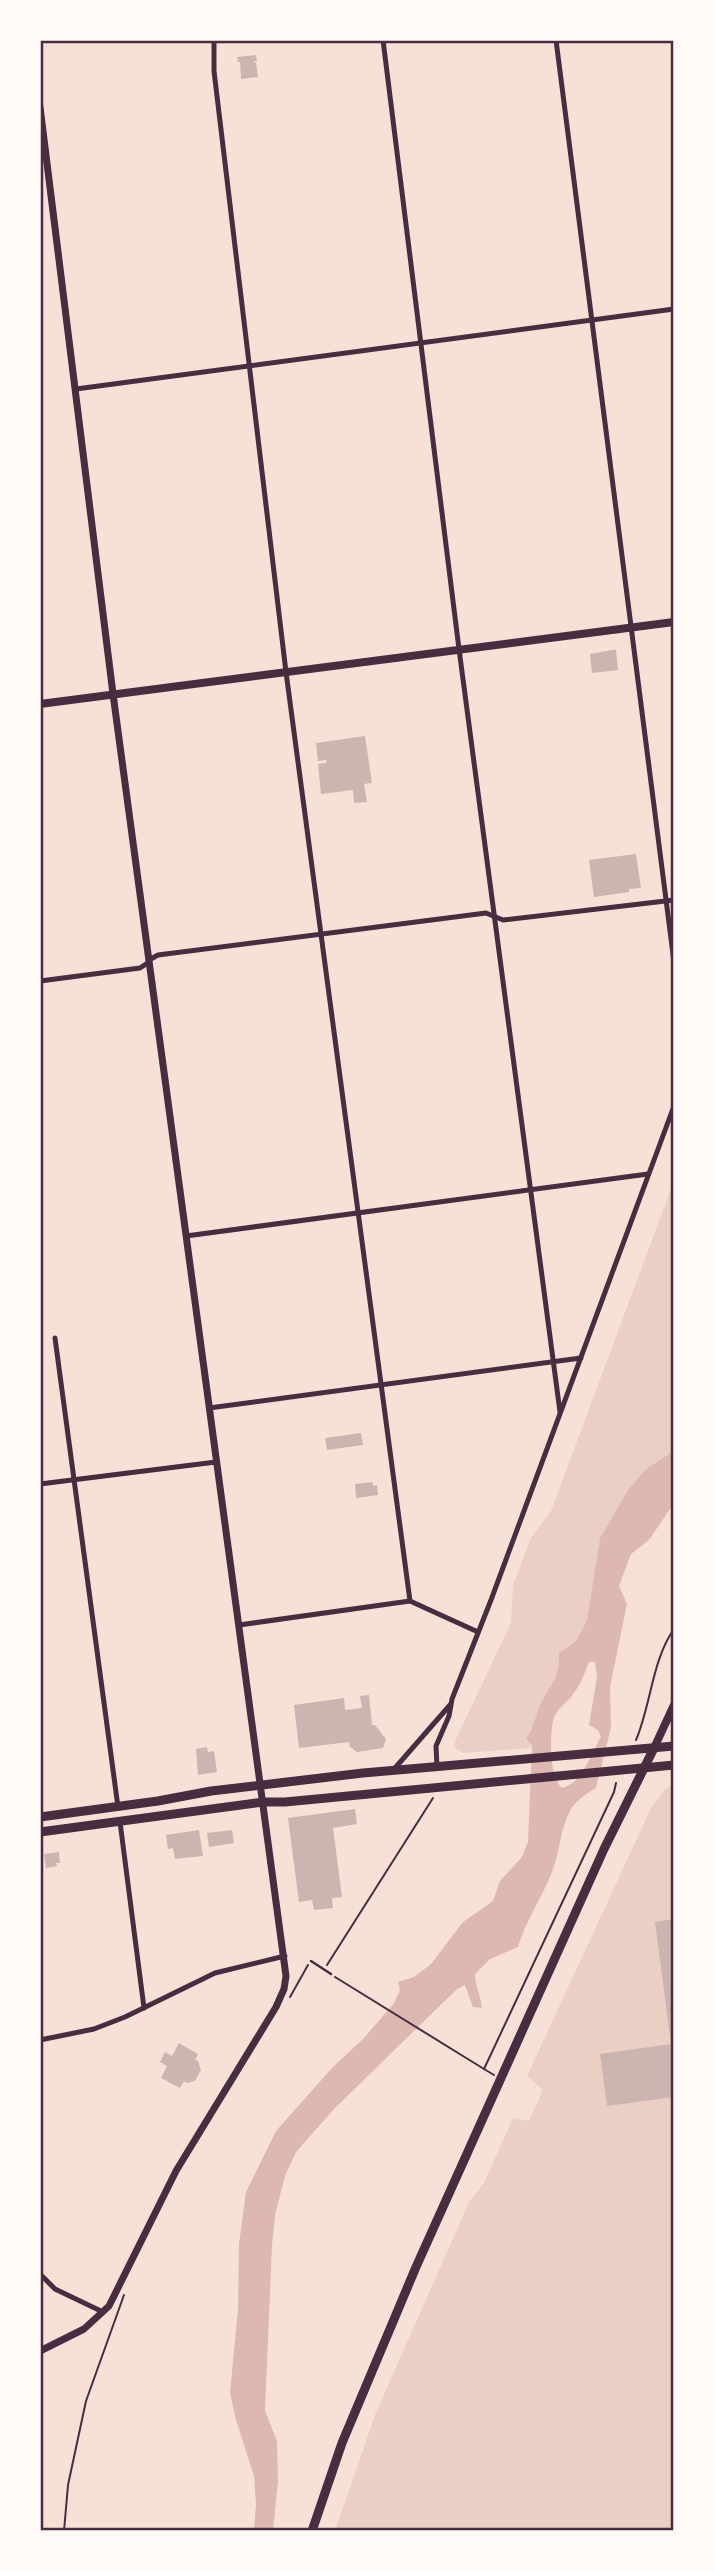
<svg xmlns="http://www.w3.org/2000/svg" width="714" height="2571" font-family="'Titillium Web',sans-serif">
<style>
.green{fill:#ebcfc5}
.water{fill:#dcb8b0;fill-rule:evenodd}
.building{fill:#ccb4b1}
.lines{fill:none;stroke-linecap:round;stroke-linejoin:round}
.path{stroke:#4a2c40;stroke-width:2}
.service{stroke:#4a2c40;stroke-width:2.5}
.minor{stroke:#4a2c40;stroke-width:5}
.tertiary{stroke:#4a2c40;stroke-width:7}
.secondary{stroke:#4a2c40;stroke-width:8}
.primary{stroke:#4a2c40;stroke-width:9}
.neatline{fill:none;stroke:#4a2c40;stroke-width:2.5}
</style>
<rect width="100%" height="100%" fill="#f7e1d7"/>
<g class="green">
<path d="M674,1181V1451L646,1469L628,1490L600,1538L587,1620L576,1641L559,1653C559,1678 553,1681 542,1701C535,1714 535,1726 526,1739L532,1748L463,1753L454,1747L456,1739L511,1623L513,1585L531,1538L551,1511Z"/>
<polygon points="674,1785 674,2531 335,2531 375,2415 469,2202 484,2183 513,2118 529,2121 543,2090 527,2076 652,1806 665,1789"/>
</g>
<path class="water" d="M674,1451V1503L649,1540L631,1554L619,1586L627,1604L610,1687L611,1727L596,1788C587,1793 578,1799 571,1809C560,1829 560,1851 552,1872C542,1898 526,1920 518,1947L490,1959L475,1974C475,1986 481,1996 482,2008L473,2007L465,1985L457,1989L334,2109L296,2152L285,2176L275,2215L272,2245L265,2411L277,2441L278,2481L273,2531H254L256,2504L254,2476L236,2420L230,2393L238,2309L239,2244L246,2192L276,2131L332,2068L364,2038L394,2003L400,1990L398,1982L414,1977L431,1964L463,1922L493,1901L500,1881L522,1857L528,1842L532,1746L526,1739C535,1725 535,1715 542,1701C553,1681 559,1678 559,1653L576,1641L587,1620L600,1538L628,1490L646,1469ZM589,1662H595L597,1677L589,1725L598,1730L601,1737C591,1753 583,1783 562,1788C549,1777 549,1733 554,1718C557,1709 565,1704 571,1697C580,1686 584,1675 589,1662Z"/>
<g class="building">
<polygon points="256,55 257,61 253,61 256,63 258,77 241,79 240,62 238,62 237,57"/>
<polygon points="612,650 616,650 618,670 592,673 590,654"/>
<polygon points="365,736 372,783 364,784 367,802 354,803 353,790 321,794 318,764 326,763 326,760 318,761 316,743"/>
<polygon points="636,854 641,888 629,889 629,892 594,897 589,860"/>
<polygon points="361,1433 363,1445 327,1450 325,1438"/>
<polygon points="373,1482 373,1486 377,1485 378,1495 356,1498 355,1484"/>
<polygon points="369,1695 372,1725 375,1725 386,1739 383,1748 357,1752 350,1747 349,1742 299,1748 294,1705 344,1698 345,1710 362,1708 360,1696"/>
<polygon points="207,1747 208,1752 214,1751 217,1772 198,1775 196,1749"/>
<polygon points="355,1809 357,1824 333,1828 342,1897 332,1898 333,1908 314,1910 312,1900 299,1902 288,1818"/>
<polygon points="199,1830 203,1856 175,1859 173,1848 168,1849 166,1835"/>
<polygon points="232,1830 234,1843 209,1847 207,1833"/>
<polygon points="59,1852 60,1863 56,1863 57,1866 46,1868 44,1854"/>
<polygon points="674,1919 674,2097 607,2106 600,2054 671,2044 655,1922"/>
<polygon points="179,2043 198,2054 195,2060 198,2061 201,2070 195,2081 187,2083 184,2081 180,2088 161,2078 167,2066 160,2062 165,2052 172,2056"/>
</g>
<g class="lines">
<g class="path">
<path d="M636,1740C651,1705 652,1660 674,1629"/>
<polyline points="327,1965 433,1798"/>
<polyline points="335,1977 484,2069 614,1792 616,1783"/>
<polyline points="290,1997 308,1965"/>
<polyline points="484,2069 494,2075"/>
<polyline points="64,2531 68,2485 86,2401 124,2295"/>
</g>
<polyline class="service" points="311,1961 331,1974"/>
<g class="minor">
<polyline points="214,40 214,71 286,672 410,1601"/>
<polyline points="383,40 459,649 560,1412"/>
<polyline points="556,40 674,962"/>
<polyline points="76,389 674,309"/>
<polyline points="149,960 158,955 486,913 503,920 674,900"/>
<polyline points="40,981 140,968 149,962"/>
<polyline points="186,1236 648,1174"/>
<polyline points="55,1338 118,1807"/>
<polyline points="209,1408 581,1358"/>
<polyline points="40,1484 216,1462"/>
<polyline points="239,1625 410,1601 478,1632"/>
<polyline points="437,1767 436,1746 449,1716 452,1699 491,1600 674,1106"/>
<polyline points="395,1768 450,1705"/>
<polyline points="120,1822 144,2008"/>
<polyline points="40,2040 94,2029 125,2017 215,1973 285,1956"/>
<polyline points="40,2274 55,2289 103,2312"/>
</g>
<polyline class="tertiary" points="40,107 113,694 286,1976 284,1989 276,2007 176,2171 109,2306 84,2329 40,2351"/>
<g class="secondary">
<polyline points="40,704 674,622"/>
<polyline points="654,1748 674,1705"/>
</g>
<g class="primary">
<polyline points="40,1817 158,1801 211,1791 363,1773 674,1746"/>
<polyline points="40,1832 263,1802 285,1802 674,1765"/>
<polyline points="312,2531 342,2443 416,2267 604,1849 654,1748"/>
</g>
</g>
<rect width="714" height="2571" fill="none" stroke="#fffaf5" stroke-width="84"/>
<rect x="42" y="42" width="630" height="2487" class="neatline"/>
</svg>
